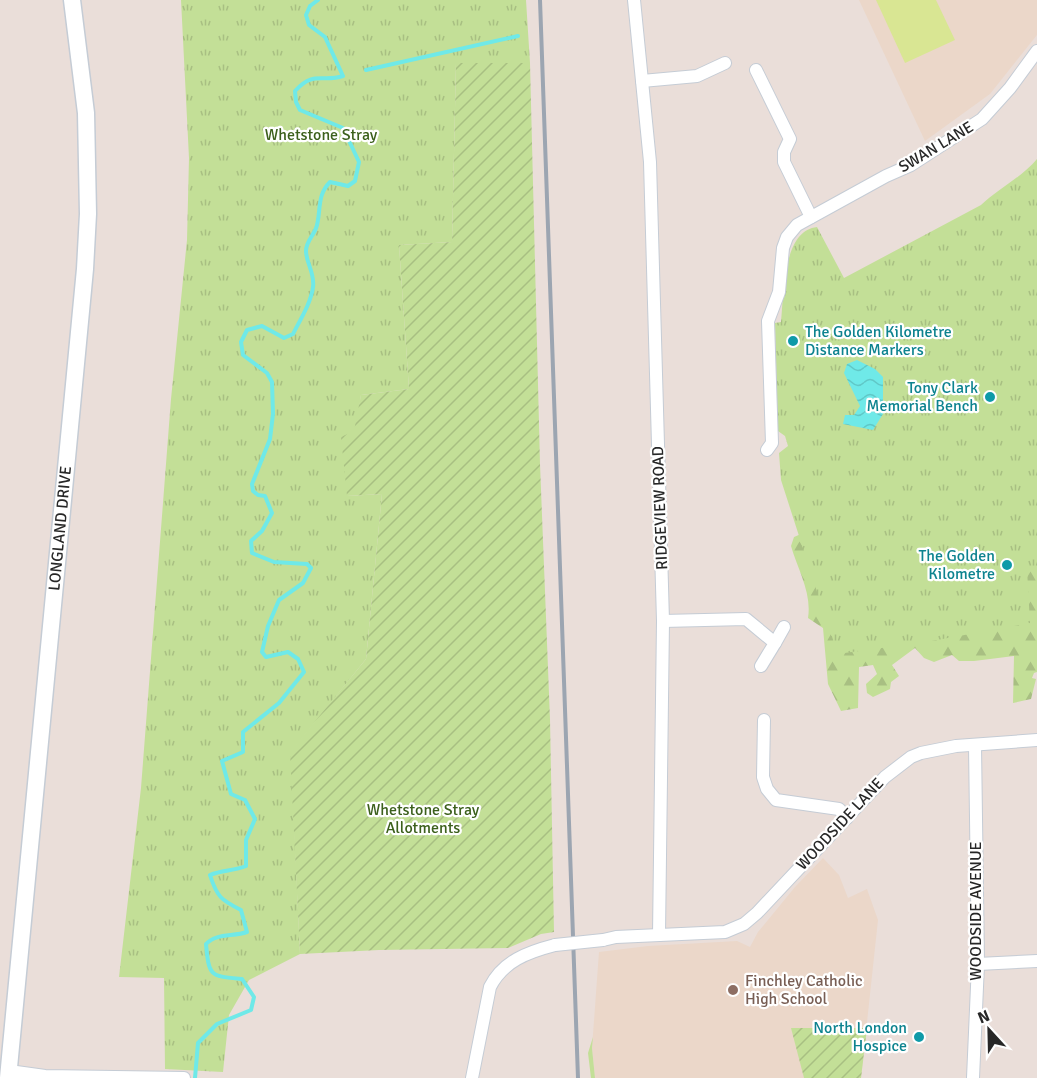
<svg xmlns="http://www.w3.org/2000/svg" width="1037" height="1078" font-family="Signika,sans-serif">
<style>
.education{fill:#ebd7c9}
.forest{fill:url(#forest-firs)}
.park{fill:url(#park-tufts)}
.garden{fill:url(#garden-furrows)}
.pitch{fill:#d9e693}
.water{fill:url(#water-waves)}
.lines{fill:none;stroke-linecap:round;stroke-linejoin:round}
.stream{stroke:#6fe9e8;stroke-width:4}
.street-casing{stroke:#c5ccd5;stroke-width:14}
.secondary-casing{stroke:#c5ccd5;stroke-width:19}
.street{stroke:#fff;stroke-width:12}
.secondary{stroke:#fff;stroke-width:16}
.rail{stroke:#9ca5b1;stroke-width:4}
.street-bridge-casing{stroke:#c5ccd5;stroke-width:14;stroke-linecap:butt}
.street-bridge{stroke:#fff;stroke-width:12}
.culture-dot{fill:#0f9aa8;stroke:#fff;stroke-width:2}
.education-dot{fill:#8d6e63;stroke:#fff;stroke-width:2}
.labels{text-anchor:middle;dominant-baseline:central;stroke-width:4.5;stroke-linejoin:round;paint-order:stroke}
.park-label{font-size:16px;fill:#3c601c;stroke:#fff}
.street-label{font-size:16px;fill:#272727;stroke:#fff}
.culture-label{font-size:16px;fill:#0d838f;stroke:#fff;text-anchor:end}
.education-label{font-size:16px;fill:#785e54;stroke:#fff;text-anchor:start}
</style>
<defs>
<pattern id="forest-firs" width="22" height="20" patternUnits="userSpaceOnUse" patternTransform="scale(1.5)"><rect width="22" height="20" fill="#c3df97"/><path d="M5 1l3.5 6h-7zM16 11l3.5 6h-7z" fill="#a8bf82"/></pattern>
<pattern id="park-tufts" width="24" height="20" patternUnits="userSpaceOnUse" patternTransform="scale(1.5)"><rect width="24" height="20" fill="#c3df97"/><path d="M3 7l-1-3M5 7V3M7 7l1-3M15 17l-1-3M17 17v-4M19 17l1-3" fill="none" stroke="#a8bf82"/></pattern>
<pattern id="garden-furrows" width="10" height="10" patternUnits="userSpaceOnUse" patternTransform="scale(1.5)"><rect width="10" height="10" fill="#c3df97"/><path d="M-1 1l2-2M0 10L10 0M9 11l2-2" fill="none" stroke="#a8bf82"/></pattern>
<pattern id="water-waves" width="16" height="10" patternUnits="userSpaceOnUse" patternTransform="scale(1.5)"><rect width="16" height="10" fill="#6fe9e8"/><path d="M0 5q4-4 8 0t8 0" fill="none" stroke="#60c8c7"/></pattern>
</defs>
<rect width="100%" height="100%" fill="#eaded9"/>
<g class="education">
<polygon points="859,0 1037,0 1037,35 990,94 925,141"/>
<polygon points="823,858 839,875 848,898 867,889 878,920 861,1078 595,1078 592,1048 599,952 648,946 737,941 750,947 758,932 795,887"/>
</g>
<g class="forest">
<path d="M1037,520V672L1034,673L1032,678L1036,679L1031,699L1013,703L1014,656L974,661H959L952,655L934,662L924,658L915,648L892,665L899,676L891,682L890,689L873,697L867,693L866,684L877,674L873,665L859,667L858,708L841,711L828,684L823,628L808,618C812,593 798,570 791,546L794,537L815,528Z"/>
<polygon points="593,1037 592,1048 595,1078 591,1078 588,1053"/>
</g>
<g class="park">
<polygon points="181,0 526,0 530,63 456,63 452,242 399,245 409,389 361,395 347,496 382,494 366,659 291,752 300,954 249,980 229,1015 223,1072 165,1069 164,978 119,977 141,788 171,399 187,240 189,158"/>
<path d="M1037,159V569H1027L1030,623L926,642L837,654L781,480L779,453L788,446L785,436L778,431L775,323L781,322C784,295 782,231 817,227L844,278L981,205C998,189 1022,177 1037,159Z"/>
</g>
<g class="garden">
<polygon points="456,63 530,63 540,464 550,719 554,932 541,934 508,948 379,950 300,954 290,752 366,659 382,494 347,496 341,437 354,431 361,395 409,389 399,245 452,242"/>
<polygon points="791,1028 867,1028 861,1078 804,1078"/>
</g>
<polygon class="pitch" points="876,0 936,0 955,40 905,63"/>
<polygon class="water" points="857,360 875,369 883,377 883,414 873,430 843,424 845,415 854,415 860,406 844,373 847,364"/>
<g class="lines">
<g class="stream">
<polyline points="366,70 518,36"/>
<path d="M195,1078L198,1043L217,1024L251,1010L254,997L242,979C210,976 209,977 206,944C216,933 233,937 247,932L241,910C221,900 217,897 210,875C222,870 234,871 246,866V840L255,819L245,800L231,794L222,761L243,752V732L279,703L304,672L298,659L288,652L266,657L262,652L268,626L279,600L303,583L311,568L307,564L274,562L252,553L251,541L262,531L272,513L265,496L258,495L253,491L252,484L270,439L273,414L272,382L267,373L243,355L241,342L247,330L262,326L284,338L293,334C300,320 311,303 313,287C315,273 306,263 306,251C306,240 315,235 317,225C321,209 317,195 330,182L348,186L355,181L359,162L343,128L300,110L296,102L295,91C314,70 322,83 343,76L325,37L309,25L306,15L310,6L318,0"/>
</g>
<defs>
<g id="street">
<polyline points="634,0 650,162 663,621 659,935"/>
<polyline points="756,70 790,139 784,152 784,162 811,217"/>
<polyline points="642,81 697,76 725,63"/>
<polyline points="767,450 772,443 768,321 779,292 783,248 787,237 797,225 886,176 911,165 982,119 1010,88 1037,51"/>
<polyline points="663,621 746,619 775,643 761,666"/>
<polyline points="775,643 784,627"/>
<polyline points="764,720 763,777 767,789 776,800 839,809 847,818"/>
<polyline points="603,940 616,937 725,932 744,924 757,913 885,777 911,757 921,753 956,746 1037,740"/>
<polyline points="978,964 1037,961"/>
<polyline points="9,1071 45,1076 184,1078"/>
<path d="M472,1078L490,987C503,961 528,952 555,945"/>
<polyline points="973,1078 978,964 975,745"/>
</g>
<g id="secondary">
<path id="s1" d="M8,1078L85,269L88,214L86,113L72,0"/>
</g>
</defs>
<use href="#street" class="street-casing"/>
<use href="#secondary" class="secondary-casing"/>
<use href="#street" class="street"/>
<use href="#secondary" class="secondary"/>
<polyline class="rail" points="540,0 578,1078"/>
<defs>
<polyline id="street-bridge" points="555,945 603,940"/>
</defs>
<use href="#street-bridge" class="street-bridge-casing"/>
<use href="#street-bridge" class="street-bridge"/>
</g>
<g class="culture-dot">
<circle cx="793" cy="341" r="6"/>
<circle cx="990" cy="397" r="6"/>
<circle cx="1007" cy="565" r="6"/>
<circle cx="919" cy="1037" r="6"/>
</g>
<circle class="education-dot" cx="733" cy="990" r="6"/>
<g class="labels">
<g class="park-label">
<text x="321" y="135">Whetstone Stray</text>
<text x="423" y="810">Whetstone Stray<tspan x="423" dy="18">Allotments</tspan></text>
</g>
<g class="street-label">
<text transform="translate(936 147) rotate(-31)">SWAN LANE</text>
<text transform="translate(660 508) rotate(-92)">RIDGEVIEW ROAD</text>
<text stroke="none"><textPath href="#s1" startOffset="552">LONGLAND DRIVE</textPath></text>
<text transform="translate(840 824) rotate(-47)">WOODSIDE LANE</text>
<text transform="translate(976 911) rotate(-90)">WOODSIDE AVENUE</text>
</g>
<g class="culture-label">
<text x="805" y="332" text-anchor="start">The Golden Kilometre<tspan x="805" dy="18">Distance Markers</tspan></text>
<text x="978" y="388">Tony Clark<tspan x="978" dy="18">Memorial Bench</tspan></text>
<text x="995" y="556">The Golden<tspan x="995" dy="18">Kilometre</tspan></text>
<text x="907" y="1028">North London<tspan x="907" dy="18">Hospice</tspan></text>
</g>
<g class="education-label">
<text x="745" y="981">Finchley Catholic<tspan x="745" dy="18">High School</tspan></text>
</g>
</g>
<g transform="translate(989 1030) rotate(338)" stroke="#ffffff" stroke-width="4.5" paint-order="stroke">
<path d="M0-4.5L10 22L0 15L-10 22Z" fill="#272727"/>
<text y="-9" font-size="16" font-weight="bold" text-anchor="middle" fill="#272727">N</text>
</g>
</svg>
